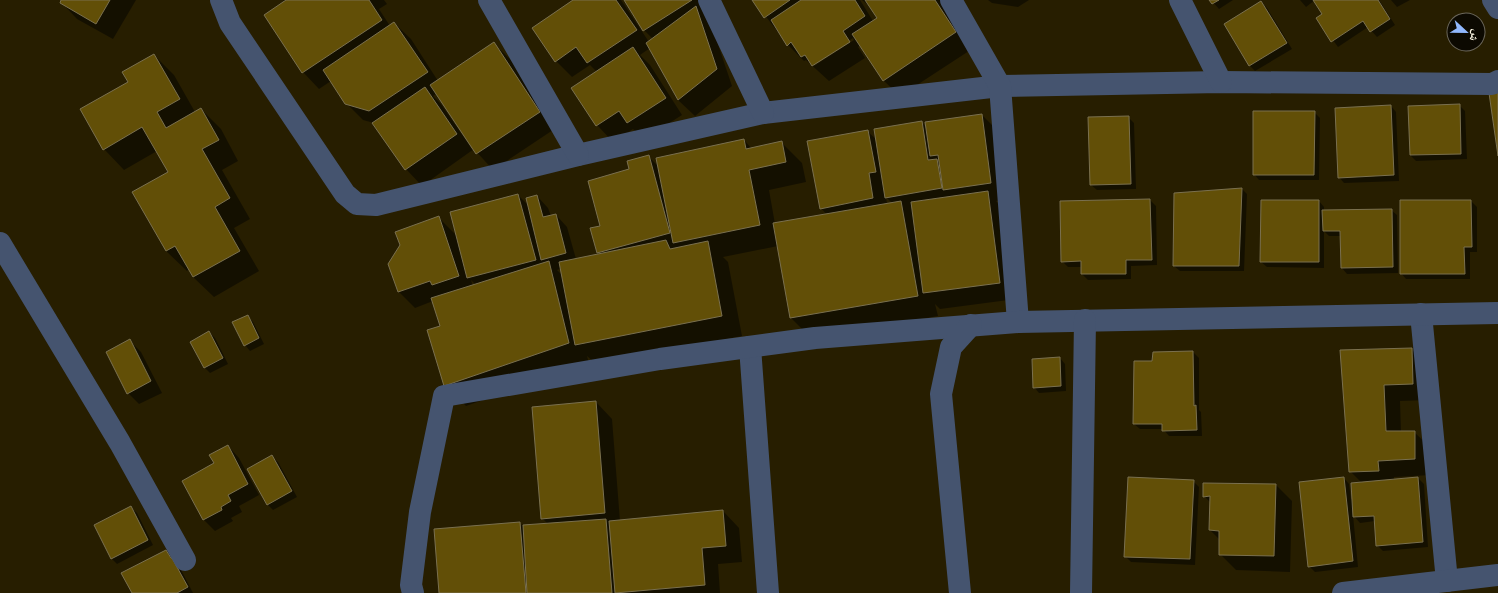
<svg xmlns="http://www.w3.org/2000/svg" width="1498" height="593" font-family="Lora,'Noto Naskh Arabic',serif">
<style>
.shadow{fill:#0007;fill-rule:evenodd}
.building{fill:#624f07;stroke:#7a704f}
.lines{fill:none;stroke-linecap:round;stroke-linejoin:round}
.minor{stroke:#45546f;stroke-width:22}
</style>
<rect width="100%" height="100%" fill="#271e00"/>
<g class="shadow">
<polygon points="62,0 136,0 113,39 77,19 61,2"/>
<path d="M283,0H384L387,4L379,9L390,26L394,23L411,39L438,81L494,44L511,60L556,128L493,170L474,149L422,186L406,169L374,123L363,120L346,103L331,81L319,89L303,72L285,2ZM437,93L473,148L472,149L441,104L433,96Z"/>
<polygon points="574,0 621,0 649,42 653,39 644,30 625,0 703,0 732,86 695,116 678,100 650,48 640,55 650,65 682,115 644,139 633,129 613,142 597,125 597,72 590,65 572,77 556,61"/>
<path d="M753,0H860L873,21L878,18L871,7L862,0H940L972,49L900,96L883,80L861,45L858,47L865,58L829,81L806,60L804,61L788,45ZM853,38L854,40L814,66L813,64Z"/>
<polygon points="988,0 1029,0 1018,7 992,3"/>
<polygon points="1211,0 1233,0 1219,9"/>
<polygon points="1300,0 1379,0 1395,25 1377,37 1368,27 1338,47 1317,18 1324,14 1315,0 1306,7"/>
<polygon points="1391,0 1410,0 1397,7"/>
<polygon points="1261,2 1267,8 1292,49 1255,71 1250,66"/>
<path d="M154,55L174,75L195,112L201,109L221,129L238,161L222,170L250,219L234,228L259,271L214,297L193,277L189,269L187,271L166,251L169,172L157,151L124,170L104,149L129,83ZM180,244L171,249V247Z"/>
<polygon points="1459,105 1465,111 1467,159 1416,161 1410,155"/>
<polygon points="1391,106 1396,112 1399,181 1344,183 1339,177"/>
<polygon points="1314,112 1320,118 1319,180 1259,180 1254,174"/>
<path d="M982,115L998,131L1007,199L996,201L1004,208L1016,299L940,309L935,304L938,316L811,338L791,318L778,246L723,257L728,262L742,336L597,365L587,356L589,363L466,406L445,385L442,327L433,301L415,308L398,291L439,218L457,236L518,195L528,205L537,196L548,208L551,216L556,215L567,227L576,259L600,255L598,253L602,226L630,170L648,156L659,167L744,140L752,149L782,143L802,163L806,182L769,190L775,224L827,215L821,208L867,131L877,140L921,122L927,128ZM886,197L892,203L887,204ZM562,268L563,276L557,270ZM471,280L476,285L473,286Z"/>
<polygon points="1128,117 1134,123 1136,189 1097,190 1091,185"/>
<polygon points="1242,189 1247,194 1244,271 1180,271 1174,266"/>
<polygon points="1150,200 1156,206 1157,265 1131,266 1131,279 1088,280 1082,274 1082,267 1068,267 1062,261 1061,202"/>
<polygon points="1319,201 1324,207 1324,211 1391,210 1397,215 1398,273 1347,274 1342,268 1341,236 1329,236 1324,231 1324,268 1267,267 1261,262"/>
<polygon points="1471,201 1477,207 1477,252 1470,252 1470,279 1406,279 1401,273"/>
<polygon points="247,316 253,322 264,344 250,351 245,345"/>
<polygon points="209,332 215,338 228,364 210,373 205,368 191,342"/>
<polygon points="130,341 141,352 162,393 139,404 128,393"/>
<polygon points="1411,349 1428,365 1429,400 1400,401 1401,432 1414,432 1431,448 1431,475 1394,477 1394,480 1418,478 1424,484 1428,547 1383,551 1377,545 1375,521 1360,523 1353,515 1358,567 1315,572 1309,566 1344,478 1349,484 1351,499 1353,499 1362,483 1350,471 1341,351"/>
<polygon points="1193,352 1199,358 1199,410 1201,412 1202,436 1169,436 1163,429 1140,429 1134,424 1153,362"/>
<polygon points="1060,358 1065,364 1066,391 1039,393 1034,387"/>
<polygon points="596,402 612,419 620,521 723,511 739,528 742,562 718,564 720,593 440,593 520,523 523,526 548,524 542,518 533,408"/>
<polygon points="228,446 239,458 259,495 239,506 242,512 231,518 233,521 215,531 204,520 183,481 215,464"/>
<polygon points="272,457 278,462 297,497 273,510 268,505 248,470"/>
<polygon points="1193,481 1199,487 1195,565 1131,562 1125,556"/>
<polygon points="1276,485 1292,501 1290,572 1236,570 1220,554 1220,540 1210,530 1211,503 1204,496"/>
<polygon points="131,508 137,513 153,545 117,564 111,558"/>
<polygon points="166,551 178,564 193,593 133,593"/>
</g>
<g class="building">
<polygon points="61,0 110,0 96,24 60,3"/>
<polygon points="286,0 369,0 382,20 302,73 264,15"/>
<polygon points="573,0 616,0 637,30 587,63 576,47 555,62 532,28"/>
<polygon points="624,0 692,0 643,31"/>
<polygon points="752,0 790,0 764,18"/>
<polygon points="801,0 855,0 865,16 843,31 850,42 812,66 805,55 801,57 791,42 787,46 771,20"/>
<polygon points="865,0 935,0 956,32 883,81 852,34 877,18"/>
<polygon points="1209,0 1219,0 1212,4"/>
<polygon points="1313,0 1378,0 1390,19 1370,32 1363,21 1331,42 1316,18 1322,14"/>
<polygon points="1261,1 1287,43 1249,66 1224,24"/>
<polygon points="696,6 717,69 678,100 646,43"/>
<polygon points="394,22 428,72 369,111 345,104 323,70"/>
<polygon points="494,42 540,112 476,154 430,85"/>
<polygon points="633,47 666,98 627,123 619,111 596,126 571,88"/>
<polygon points="154,54 180,99 157,112 166,128 201,108 219,140 202,149 230,198 215,207 240,251 193,277 175,246 166,251 132,192 168,172 142,127 103,150 80,109 128,82 122,72"/>
<polygon points="425,87 457,134 405,170 372,123"/>
<polygon points="1498,91 1498,156 1489,93"/>
<polygon points="1460,104 1461,154 1410,155 1408,106"/>
<polygon points="1391,105 1394,175 1338,178 1335,108"/>
<polygon points="1253,111 1315,111 1314,175 1253,175"/>
<polygon points="982,114 991,183 943,190 938,155 930,156 925,122"/>
<polygon points="1129,116 1131,184 1090,185 1088,117"/>
<polygon points="922,121 928,160 937,159 942,188 885,198 874,129"/>
<polygon points="868,130 876,172 869,173 873,198 820,209 807,141"/>
<polygon points="744,139 746,149 782,141 786,162 749,170 760,225 673,243 656,158"/>
<polygon points="649,155 670,233 597,253 590,228 600,226 588,181 629,169 627,161"/>
<polygon points="1242,188 1239,266 1173,266 1174,193"/>
<polygon points="988,191 1000,283 923,293 911,202"/>
<polygon points="518,194 536,260 467,278 450,212"/>
<polygon points="537,195 543,217 556,214 566,253 541,260 526,198"/>
<polygon points="1150,199 1152,260 1126,260 1126,274 1081,274 1081,261 1061,262 1060,201"/>
<polygon points="1261,200 1319,200 1319,262 1260,262"/>
<polygon points="1400,200 1471,200 1472,247 1464,247 1465,274 1400,274"/>
<polygon points="901,201 918,296 790,318 773,223"/>
<polygon points="1392,209 1393,267 1341,268 1340,231 1323,231 1322,210"/>
<polygon points="439,216 459,276 432,285 430,281 398,292 388,264 400,245 395,232"/>
<polygon points="666,240 670,249 708,241 722,316 575,345 559,262"/>
<polygon points="549,261 569,343 444,386 427,330 440,326 431,298"/>
<polygon points="248,315 259,338 244,346 232,322"/>
<polygon points="209,331 223,358 204,368 190,342"/>
<polygon points="130,339 151,381 127,394 106,352"/>
<polygon points="1412,348 1413,384 1384,385 1386,431 1415,431 1415,459 1378,461 1379,471 1349,472 1340,350"/>
<polygon points="1193,351 1194,406 1196,405 1197,430 1162,431 1162,424 1133,424 1134,361 1152,361 1153,352"/>
<polygon points="1060,357 1061,386 1033,388 1032,359"/>
<polygon points="596,401 605,513 541,519 532,407"/>
<polygon points="228,445 248,484 228,495 231,501 221,507 222,510 203,520 182,481 214,463 209,455"/>
<polygon points="272,455 292,491 267,505 247,469"/>
<polygon points="1128,477 1194,480 1190,559 1124,557"/>
<polygon points="1344,477 1353,561 1308,567 1299,482"/>
<polygon points="1418,477 1423,542 1376,546 1374,516 1353,517 1351,483"/>
<polygon points="1203,483 1276,484 1274,556 1219,555 1219,531 1209,530 1210,496 1203,497"/>
<polygon points="131,506 148,540 111,559 94,525"/>
<polygon points="723,510 726,546 702,548 705,585 615,593 609,521"/>
<polygon points="606,519 612,593 527,593 523,525"/>
<polygon points="520,522 526,593 439,593 434,529"/>
<polygon points="166,550 171,558 172,558 188,587 177,593 132,593 121,573"/>
</g>
<g class="lines">
<g class="minor">
<polyline points="221,0 230,23 345,194 357,204 376,205 578,155 763,113 1000,86 1221,82 1492,84 1498,81"/>
<polyline points="489,0 578,155"/>
<polyline points="709,0 763,113"/>
<polyline points="951,0 1000,86 1018,322"/>
<polyline points="1180,0 1221,82"/>
<polyline points="1493,0 1498,8"/>
<polyline points="0,243 120,443 185,560"/>
<polyline points="1421,314 1447,581"/>
<polyline points="750,347 768,593"/>
<polyline points="413,593 411,585 420,512 444,396 660,359 815,338 1018,322 1498,313"/>
<polyline points="960,593 941,394 951,347 971,325"/>
<polyline points="1081,593 1085,320"/>
<polyline points="1343,593 1498,575"/>
</g>
</g>
<g transform="translate(1466 32) rotate(112)"><circle r="19" fill="#0c0901" stroke="#6b675b"/>
<path d="M0-3L7 15L0 10L-7 15Z" fill="#91b8fd"/>
<text y="-6" font-size="11" font-weight="bold" text-anchor="middle" fill="#faf5e2">ش</text>
</g>
</svg>
